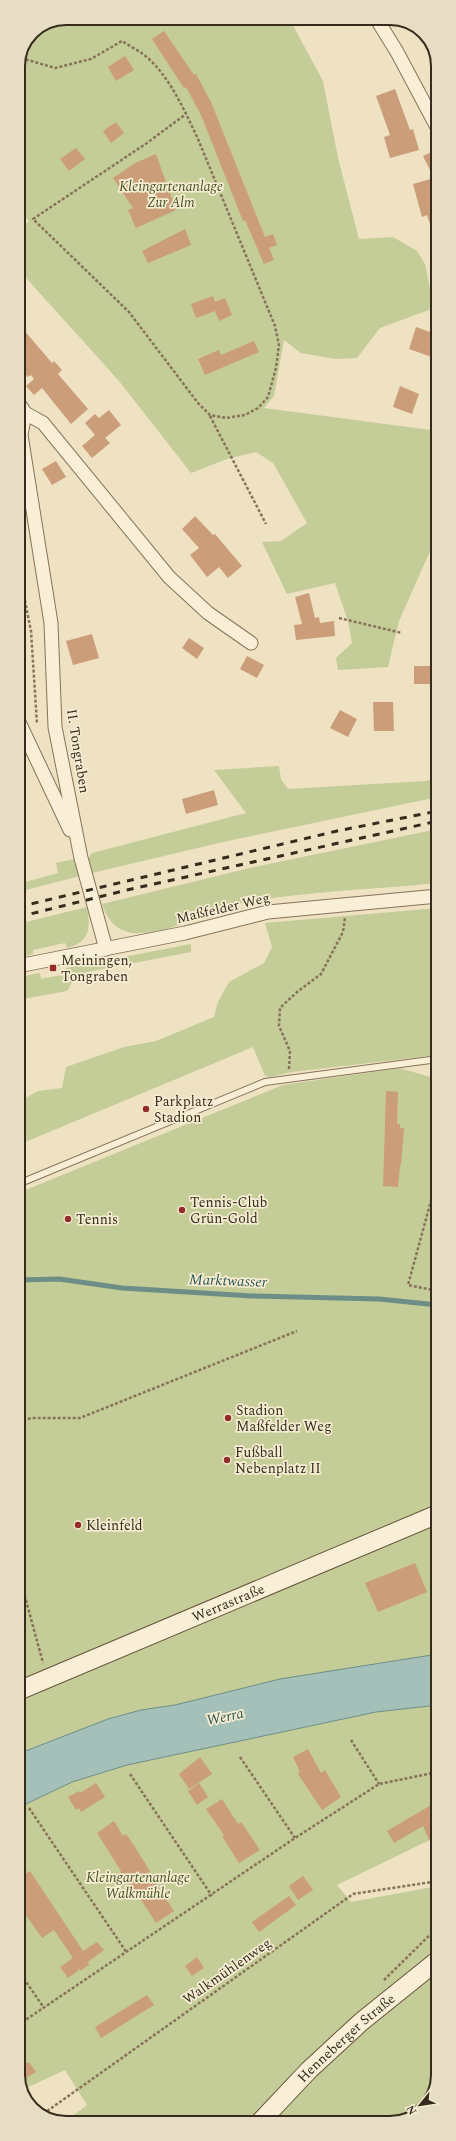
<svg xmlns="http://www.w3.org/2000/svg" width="456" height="2141" font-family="Spectral,serif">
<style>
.green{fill:#c4cc97}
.water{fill:#a5c0b9;stroke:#6c8e87}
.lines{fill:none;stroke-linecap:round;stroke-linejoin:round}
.stream{stroke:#6c8e87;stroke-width:5}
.building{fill:#cb9d79}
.lane-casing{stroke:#87735a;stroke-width:8}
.street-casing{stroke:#87735a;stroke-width:15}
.secondary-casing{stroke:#69543d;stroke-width:20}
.path{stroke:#87735a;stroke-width:2.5;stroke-dasharray:3 2;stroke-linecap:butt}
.lane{stroke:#f8efd6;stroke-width:6}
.street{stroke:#f8efd6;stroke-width:13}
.secondary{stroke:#f8efd6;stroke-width:18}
.rail{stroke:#372b1e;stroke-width:3;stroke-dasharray:7 7;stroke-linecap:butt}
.poi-dot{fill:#962c2a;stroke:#f5ecd2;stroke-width:1.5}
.labels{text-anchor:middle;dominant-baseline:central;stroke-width:3.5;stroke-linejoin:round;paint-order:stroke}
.park-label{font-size:14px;font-style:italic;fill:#475425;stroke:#f5ecd2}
.street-label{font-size:14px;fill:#372b1e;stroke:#f5ecd2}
.poi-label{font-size:14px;fill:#372b1e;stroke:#f5ecd2;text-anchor:start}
.water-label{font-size:15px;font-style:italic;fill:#2d5755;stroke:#f5ecd2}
.rim{fill:none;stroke:#372b1e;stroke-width:2}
</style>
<rect width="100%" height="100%" fill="#eee2c3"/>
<g class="green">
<polygon points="66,18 289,18 323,81 338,158 359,239 393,237 417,251 425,264 434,308 380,328 357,358 336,359 301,353 284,340 274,396 264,408 438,431 438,533 399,621 388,667 338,670 336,658 352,643 348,621 335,583 287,594 262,542 281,541 307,523 273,463 256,452 227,459 191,473 119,381 18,269 18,230 29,221 18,210 18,65 32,32"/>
<polygon points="279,766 281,779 288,789 425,781 438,778 438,797 223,842 92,873 88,859 92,853 246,813 214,770"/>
<path d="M438,829V883C370,890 299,891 232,905C200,913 168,936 133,933C116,931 107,919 102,904L254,867Z"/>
<polygon points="74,859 80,876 18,892 18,884 58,873 56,863"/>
<path d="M87,907C91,928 90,942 67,948L65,943L33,950V954L18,958V924Z"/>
<polygon points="438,908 438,1055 292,1072 270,1077 265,1076 253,1047 18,1145 18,1102 38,1091 62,1088 66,1067 124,1047 156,1041 214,1017 218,1002 229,982 264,963 272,947 265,923"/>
<polygon points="191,944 191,952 77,974 67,991 18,1000 18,977 40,973 41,979 66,974 66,968"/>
<polygon points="399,1068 438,1079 438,1654 280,1679 175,1705 141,1710 108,1719 18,1754 18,1193 283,1085"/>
<polygon points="438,1705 438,1836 337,1885 351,1902 438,1886 438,2076 426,2107 397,2123 63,2123 87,2105 65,2070 22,2090 18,2082 18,1810 28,1803 72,1782 127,1765 376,1712"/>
</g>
<polygon class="water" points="438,1654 438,1705 376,1712 127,1765 72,1782 28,1803 18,1810 18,1754 108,1719 141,1710 175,1705 280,1679"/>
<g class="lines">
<polyline class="stream" points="18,1280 59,1279 122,1288 252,1296 379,1299 438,1305"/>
</g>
<g class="building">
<polygon points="164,31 185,62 194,75 196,74 211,102 265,237 273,234 277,245 269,248 274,260 264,264 245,220 243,221 201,115 186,87 184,88 152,39"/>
<polygon points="125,56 134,70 116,81 108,67"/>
<polygon points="395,89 410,130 413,129 419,150 390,158 384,137 390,135 376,96"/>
<polygon points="116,122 124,133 111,143 103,131"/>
<polygon points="76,148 85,159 69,171 60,159"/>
<polygon points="438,149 438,186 435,182 438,190 438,240 435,240 427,215 422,217 413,184 434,178 423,156"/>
<polygon points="156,154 176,210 136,228 128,210 133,208 113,178 135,163"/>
<polygon points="185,229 191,245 148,263 142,251"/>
<polygon points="213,296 215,302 225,298 232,315 219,321 215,311 196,318 191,304"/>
<polygon points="18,323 52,363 54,361 62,370 58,374 88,409 71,424 42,388 34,395 26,386 34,379 31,375 28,377 18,365"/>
<polygon points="416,327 438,335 432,357 409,349"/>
<polygon points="254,341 259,352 205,375 198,359 219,350 221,355"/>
<polygon points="400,386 419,394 412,414 393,407"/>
<polygon points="109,410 121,425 105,438 110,443 92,458 82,446 95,435 85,423 95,414 99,418"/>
<polygon points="56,461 66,477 52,485 42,469"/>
<polygon points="195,516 213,535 215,534 242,566 228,578 219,567 207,577 190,555 199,548 182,529"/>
<polygon points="309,593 315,618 319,617 320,623 334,621 335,636 296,640 294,625 302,624 295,597"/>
<polygon points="92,634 99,658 73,665 66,641"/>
<polygon points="189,638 204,648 197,659 182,648"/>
<polygon points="247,656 264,665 257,678 240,669"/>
<rect x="414" y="666" width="24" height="18"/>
<polygon points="373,702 393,702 394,731 374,731"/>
<polygon points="340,710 357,719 348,737 330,728"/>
<polygon points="214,790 218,805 186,814 182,799"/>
<polygon points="386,1091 398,1092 397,1124 400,1124 400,1128 404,1128 401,1165 400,1165 398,1187 383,1186"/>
<polygon points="415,1563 427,1592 378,1612 365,1583"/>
<polygon points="308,1749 321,1773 325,1770 341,1797 322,1810 298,1774 300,1772 293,1757"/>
<polygon points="200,1757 212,1774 189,1789 179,1774"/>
<polygon points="96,1783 105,1797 81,1812 79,1808 76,1810 68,1797 79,1791 80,1793"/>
<polygon points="199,1783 208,1797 197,1805 188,1791"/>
<polygon points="222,1799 238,1824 241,1822 260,1850 239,1863 222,1836 224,1835 206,1809"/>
<polygon points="438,1801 438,1859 423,1826 394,1843 387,1831"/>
<polygon points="114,1821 123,1836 126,1834 135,1847 150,1871 148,1872 174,1911 156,1923 131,1884 129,1885 120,1872 121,1871 97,1833"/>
<polygon points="30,1871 83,1951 97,1942 104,1950 88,1962 89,1965 80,1971 79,1968 78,1971 68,1978 60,1967 73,1958 54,1930 42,1938 18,1904 18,1878"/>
<polygon points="303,1876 313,1890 298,1900 289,1886"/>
<polygon points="289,1896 296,1905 259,1932 252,1922"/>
<polygon points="197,1957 204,1968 192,1976 185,1966"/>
<polygon points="147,1995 154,2005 101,2038 95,2027"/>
<polygon points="29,2062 36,2072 24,2079 18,2068"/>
</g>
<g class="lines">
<defs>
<polyline id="lane" points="18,1184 265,1082 438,1059"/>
<g id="street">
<polyline points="376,18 397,52 438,129"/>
<polyline points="18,402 25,413 21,435 51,623 55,727 81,858 106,949"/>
<polyline points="25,413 43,423 169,577 208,613 251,643"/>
<polyline points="18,720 70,830"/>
<polyline points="18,966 185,933 268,912 438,896"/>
</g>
<g id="secondary">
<path id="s1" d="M18,1691L438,1514"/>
<path id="s2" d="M259,2123L309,2070L361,2022L438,1960"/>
</g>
</defs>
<use href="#lane" class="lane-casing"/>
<use href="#street" class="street-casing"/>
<use href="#secondary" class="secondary-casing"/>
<g class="path">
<path d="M21,58L55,68L91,59L122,41C131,47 142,52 150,60C172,81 185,112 198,139L275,326L279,345L276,368L268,397L258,408L245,415L226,418L210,415L198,403L129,312L33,219L147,143L186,114"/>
<polyline points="210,416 266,524"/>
<polyline points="18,566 31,631 37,724"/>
<polyline points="339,618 402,633"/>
<polyline points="289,1069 290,1051 279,1026 280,1008 297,992 321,974 343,932 345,918"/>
<polyline points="438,1175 408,1285 438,1291"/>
<polyline points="18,1421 32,1418 80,1418 297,1331"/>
<polyline points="18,1571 43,1663"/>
<polyline points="351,1740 379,1784"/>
<polyline points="240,1757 295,1838"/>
<polyline points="130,1774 212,1896"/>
<polyline points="29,1808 127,1953"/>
<polyline points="18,1970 44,2008"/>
<polyline points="384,1980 438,1927"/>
<polyline points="18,2025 295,1838 379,1784 438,1772"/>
<polyline points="43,2114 353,1894 438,1881"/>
</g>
<use href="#lane" class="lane"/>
<use href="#street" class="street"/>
<use href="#secondary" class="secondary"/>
<g class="rail">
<polyline points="18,907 337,831 438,811"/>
<polyline points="18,917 127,890 438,821"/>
</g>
</g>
<g class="poi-dot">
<rect x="49" y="964" width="8" height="8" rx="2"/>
<circle cx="146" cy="1109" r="4"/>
<circle cx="182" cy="1210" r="4"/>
<circle cx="68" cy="1219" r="4"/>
<circle cx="228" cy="1418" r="4"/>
<circle cx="227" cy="1460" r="4"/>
<circle cx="78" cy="1525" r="4"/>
</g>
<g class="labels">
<g class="park-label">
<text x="171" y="186">Kleingartenanlage<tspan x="171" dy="16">Zur Alm</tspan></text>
<text x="138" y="1877">Kleingartenanlage<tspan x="138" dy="16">Walkmühle</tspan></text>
</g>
<g class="street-label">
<text transform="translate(78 751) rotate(81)">II. Tongraben</text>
<text transform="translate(223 908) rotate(-13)">Maßfelder Weg</text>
<text stroke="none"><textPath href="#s1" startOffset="228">Werrastraße</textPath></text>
<text transform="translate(227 1971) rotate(-35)">Walkmühlenweg</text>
<text stroke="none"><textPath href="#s2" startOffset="122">Henneberger Straße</textPath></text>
</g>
<g class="poi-label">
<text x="61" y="960">Meiningen,<tspan x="61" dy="16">Tongraben</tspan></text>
<text x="154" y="1101">Parkplatz<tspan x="154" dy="16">Stadion</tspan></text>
<text x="190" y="1202">Tennis-Club<tspan x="190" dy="16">Grün-Gold</tspan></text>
<text x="76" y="1219">Tennis</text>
<text x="236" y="1410">Stadion<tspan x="236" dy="16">Maßfelder Weg</tspan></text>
<text x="235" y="1452">Fußball<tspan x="235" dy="16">Nebenplatz II</tspan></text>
<text x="86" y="1525">Kleinfeld</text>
</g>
<g class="water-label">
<text transform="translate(228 1281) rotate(2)">Marktwasser</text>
<text transform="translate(225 1717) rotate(-12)">Werra</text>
</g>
</g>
<path d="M0 0H456V2141H0ZM66 25H390A41 41 0 0 1 431 66V2075A41 41 0 0 1 390 2116H66A41 41 0 0 1 25 2075V66A41 41 0 0 1 66 25Z" fill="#e6ddc4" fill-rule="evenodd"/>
<path class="rim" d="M66 25H390A41 41 0 0 1 431 66V2075A41 41 0 0 1 390 2116H66A41 41 0 0 1 25 2075V66A41 41 0 0 1 66 25Z"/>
<g transform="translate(420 2105) rotate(240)" stroke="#f5ecd2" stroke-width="3" paint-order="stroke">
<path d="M0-3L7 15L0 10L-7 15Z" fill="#372b1e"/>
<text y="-6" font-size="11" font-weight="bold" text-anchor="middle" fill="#372b1e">N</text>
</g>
</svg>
